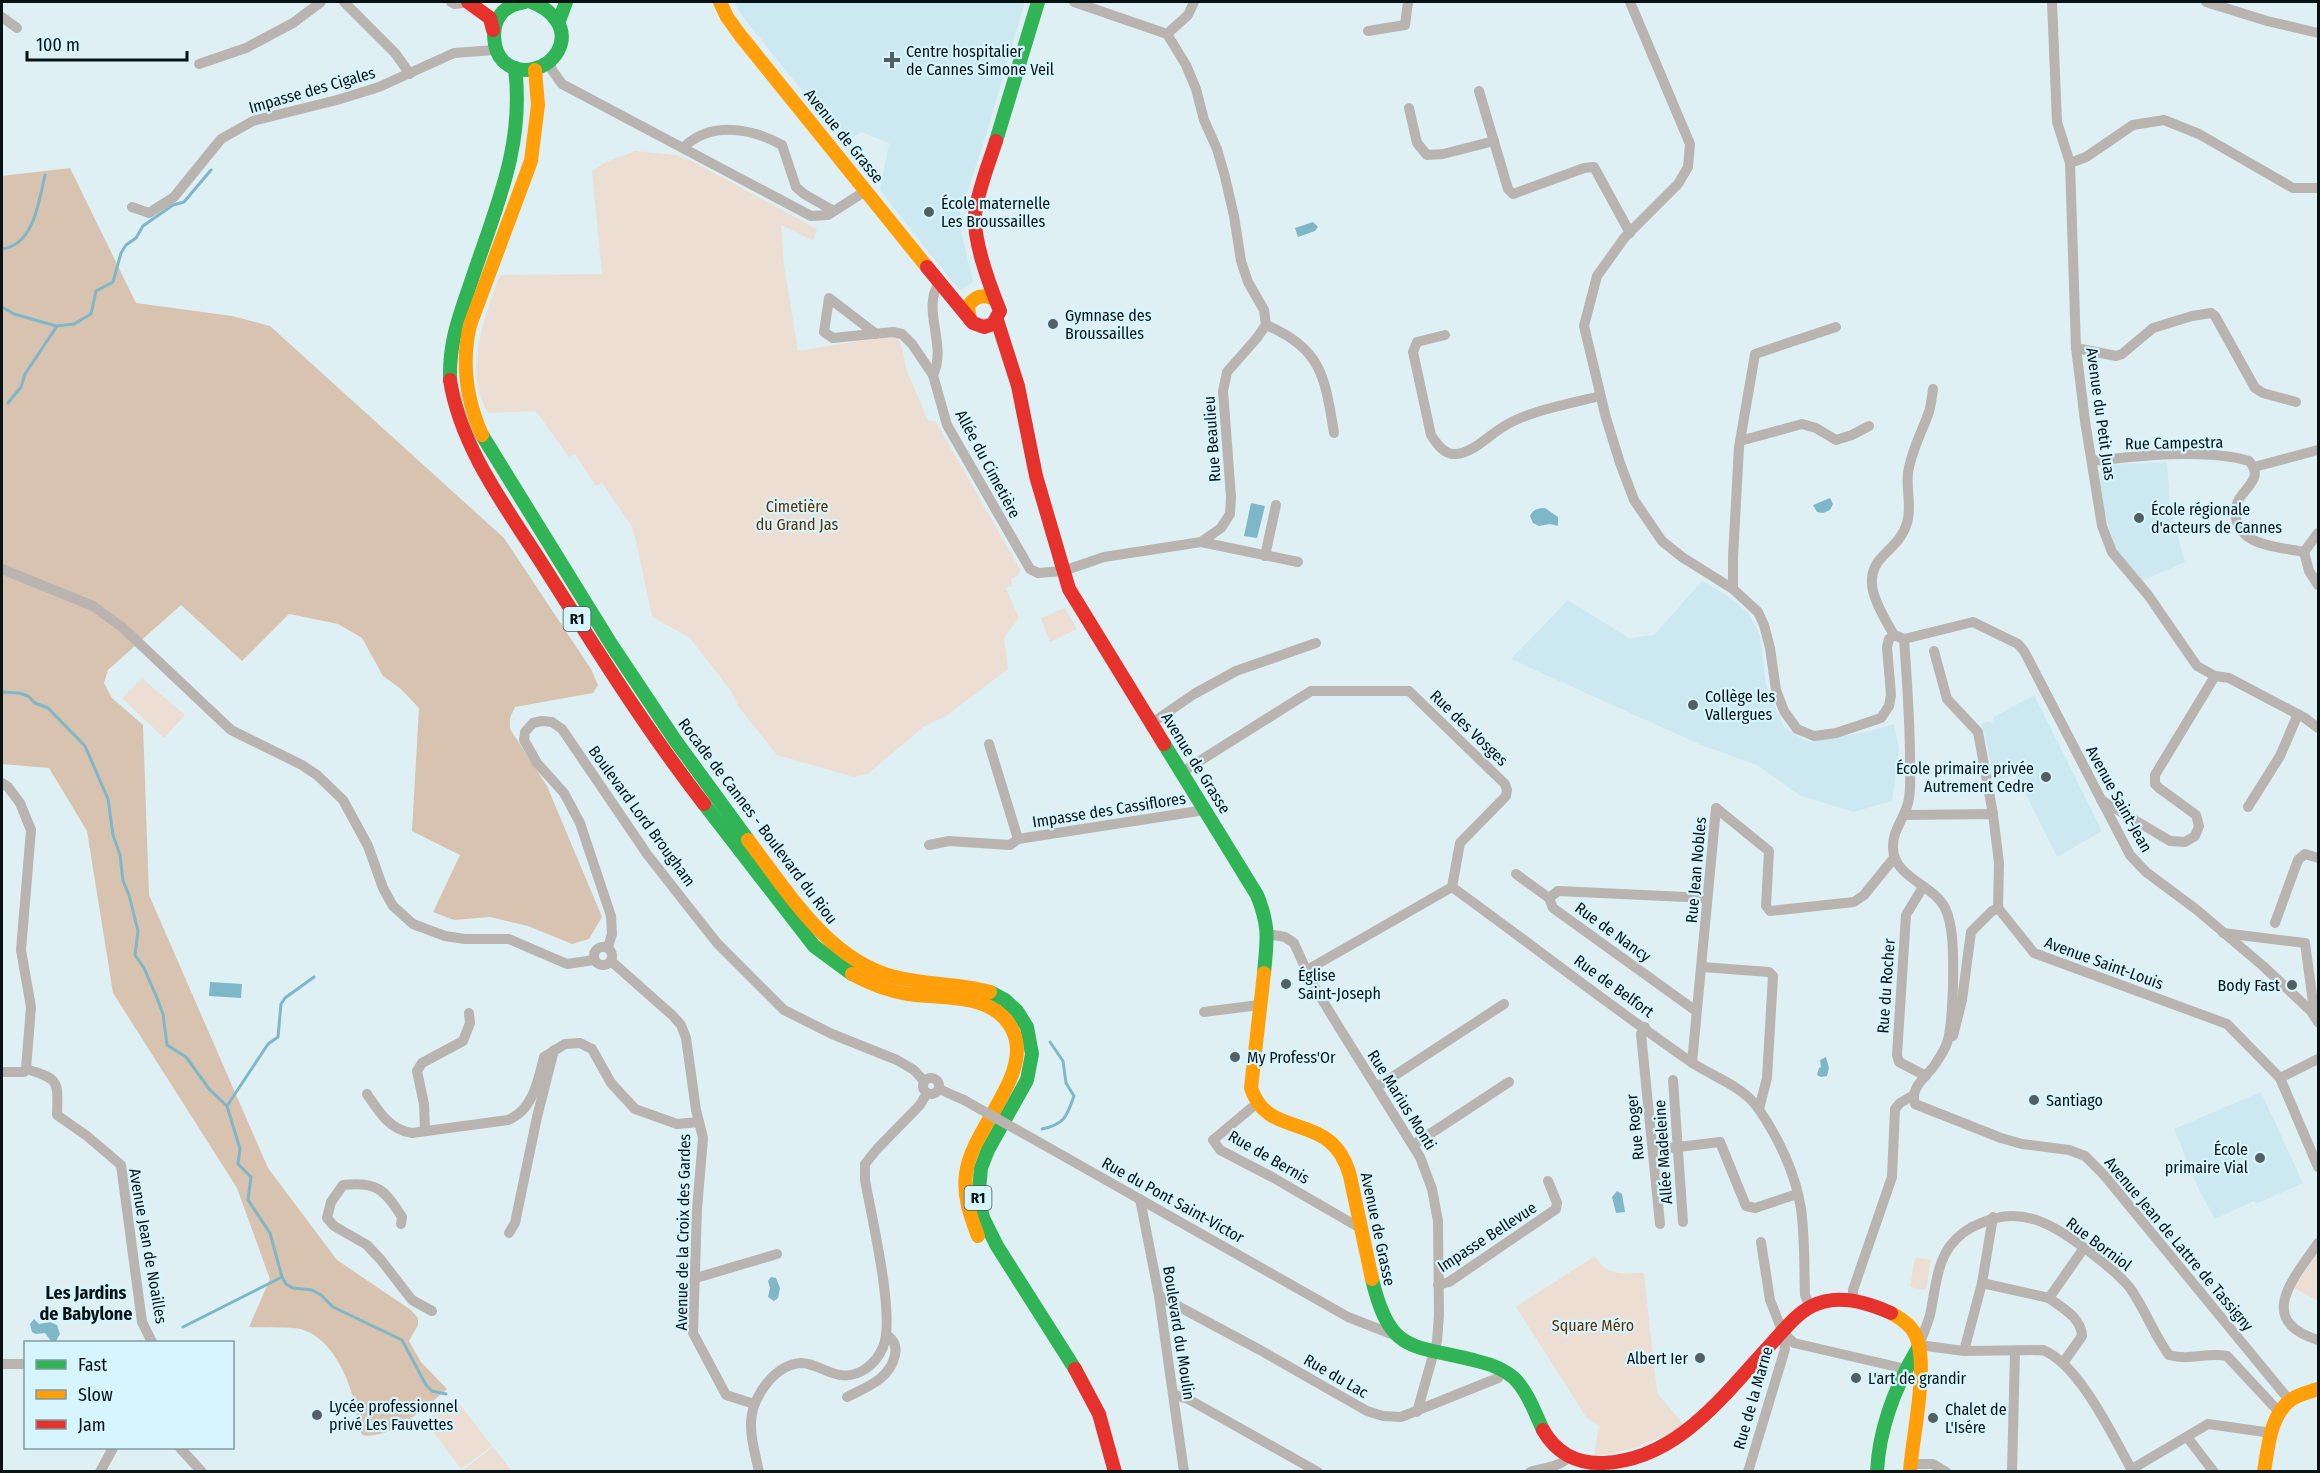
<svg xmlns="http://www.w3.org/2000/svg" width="2320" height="1473" font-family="'Fira Sans Condensed',sans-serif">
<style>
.built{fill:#cce9f2}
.green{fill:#ecded2}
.forest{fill:#d8c3b1}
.water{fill:#7eb7c8}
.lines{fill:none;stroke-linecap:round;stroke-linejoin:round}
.stream{stroke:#7eb7c8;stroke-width:3}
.street{stroke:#b9b4b0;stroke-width:10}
.fast{stroke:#30b455;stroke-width:14}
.slow{stroke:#ff9f0a;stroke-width:14}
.jam{stroke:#e5322d;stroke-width:14}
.street-bridge{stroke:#b9b4b0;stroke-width:10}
.poi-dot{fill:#536063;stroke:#d6f5fe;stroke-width:2}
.labels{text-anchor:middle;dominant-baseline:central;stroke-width:4.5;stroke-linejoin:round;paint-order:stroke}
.shield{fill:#d6f5fe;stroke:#45565b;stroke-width:1.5}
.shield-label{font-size:15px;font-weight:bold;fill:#071215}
.poi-label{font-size:16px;fill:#071215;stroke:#d6f5fe;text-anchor:start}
.street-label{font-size:16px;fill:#071215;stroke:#d6f5fe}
.park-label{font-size:16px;fill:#602f00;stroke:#d6f5fe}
.neighbourhood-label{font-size:18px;font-weight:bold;fill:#071215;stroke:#d6f5fe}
</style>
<rect width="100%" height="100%" fill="#dff0f5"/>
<g class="built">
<polygon points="734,2 1025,2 985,138 963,206 960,207 962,236 973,282 961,290 953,283 880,190 889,143 861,132 845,144 743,17"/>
<polygon points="2167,462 2170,507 2185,562 2142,581 2115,548 2102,502 2098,473 2106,465"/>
<polygon points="1702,581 1728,596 1749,614 1760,635 1766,685 1784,727 1807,742 1862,733 1894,724 1899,749 1892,801 1853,812 1799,795 1757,765 1701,745 1511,659 1568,600 1629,638 1654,635"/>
<polygon points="2034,695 2102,831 2057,857 2016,775 1994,780 1986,739 1981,724 1988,721 1992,723 1994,717"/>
<polygon points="2261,1092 2303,1183 2256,1204 2254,1201 2215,1219 2198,1188 2174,1129"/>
</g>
<g class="green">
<path d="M635,151L676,155L694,162L817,229L813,241L781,225L784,266L798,351L897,335L903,352L906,369L928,420L936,422L1020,569L1019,575L1011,579L1012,586L1006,588L1019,618L1004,638L1008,669L946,716L923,727L868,774L854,777L777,755L738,706L731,691L689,637L652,617L636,541L631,525L602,483L596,486L575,454L569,457L536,411L488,413C483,403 478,393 477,382C473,349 488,305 500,275L602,274L592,171L604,163Z"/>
<polygon points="1065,608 1077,629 1050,642 1041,618"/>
<polygon points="142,678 185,715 164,738 122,698"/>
<polygon points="2318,1252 2318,1301 2294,1288"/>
<path d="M1595,1256C1606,1277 1623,1273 1644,1273L1657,1393L1684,1425C1654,1442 1628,1452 1594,1456L1599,1426L1586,1417L1516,1307Z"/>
<polygon points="1915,1257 1931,1260 1926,1290 1910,1287"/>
<polygon points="455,1398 492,1446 461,1469 425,1421"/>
<polygon points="493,1447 512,1471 462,1471"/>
</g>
<path class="forest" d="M70,168L136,303L232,316L270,326L504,538L591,669L598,685L593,693L515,707L510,718V729L547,786L602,917L589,939L572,944L528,926L490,917L454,920L433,912L460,855L412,831L419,708L401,689L383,676L362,638L338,624L289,614L242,661L181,605L108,670L104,683L112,698L143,725L149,895L268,1168L337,1260L411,1310L418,1318V1325L409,1341L421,1362L447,1389C427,1406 390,1441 362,1435C356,1422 357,1408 352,1394C344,1368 329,1338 301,1329C293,1327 261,1328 249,1327L270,1279L237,1188L113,993L87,831L49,768L2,764V176Z"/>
<g class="water">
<polygon points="1313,222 1318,227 1315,231 1298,237 1295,228"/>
<polygon points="1830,498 1833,504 1830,510 1823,513 1817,512 1813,505"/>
<polygon points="1251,503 1265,506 1257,538 1244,536"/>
<path d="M1545,508L1558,517V526L1550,524L1539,526L1533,523L1530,516C1533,509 1538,508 1545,508Z"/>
<polygon points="210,982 242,984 241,998 209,996"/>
<polygon points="1826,1057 1829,1068 1827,1076 1821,1077 1817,1075 1819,1068 1821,1067 1820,1060"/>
<polygon points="1617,1191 1622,1194 1625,1212 1616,1213 1612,1197"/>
<polygon points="771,1277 776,1278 780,1288 778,1298 774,1301 768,1297 770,1288 768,1281"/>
<polygon points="34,1319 39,1324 50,1322 57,1325 60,1334 56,1341 51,1341 45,1333 36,1334 32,1332 30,1324"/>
</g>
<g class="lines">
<g class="stream">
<path d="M2,249C34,245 39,201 45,175"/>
<polyline points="2,307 14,314 56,326"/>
<polyline points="8,403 21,387 25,374 57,326 74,324 91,314 96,291 113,282 121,253 126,245 136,238 143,226 173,205 184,202 211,170"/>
<polyline points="2,692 19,693 28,696 35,703 48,708 85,746 108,799 113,835 120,855 123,881 129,895 138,931 135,955 144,968 157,998 163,1014 167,1045 186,1057 210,1090 227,1106 240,1149 238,1164 251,1177 248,1200 270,1233 282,1277 286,1284 293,1288 312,1290 321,1295 333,1307 402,1340 426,1385 432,1391 446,1394"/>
<polyline points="227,1106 268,1044 278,1037 281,1004 285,998 314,977"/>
<path d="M1042,1129C1065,1124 1067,1116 1074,1096L1066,1083L1063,1061L1050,1042"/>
<polyline points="183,1327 282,1277"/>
</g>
<g class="street">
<polyline points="344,2 395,53 410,74"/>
<polyline points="451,2 455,4 468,2"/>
<polyline points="1074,2 1167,34"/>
<polyline points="1630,2 1690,144 1688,167 1678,184 1625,237 1597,276 1584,326 1606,418 1620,463 1634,500 1662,541 1682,557 1733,589 1758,612 1764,625 1770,648 1776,690 1784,711 1797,729 1814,736 1836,733 1881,718 1889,706 1891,695 1887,647 1889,639 1894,635 1904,639"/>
<polyline points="2052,2 2057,122 2070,163 2076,348 2085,421 2102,526 2112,552 2148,595 2197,666 2215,676 2229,678 2305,718 2318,728"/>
<polyline points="2206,2 2267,21 2318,33"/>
<polyline points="2,17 17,28"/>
<polyline points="1368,31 1405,25 1408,2"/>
<polyline points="1167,34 1188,15 1194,2"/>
<polyline points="550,62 552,70 562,84 811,216 828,215 867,190"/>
<polyline points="199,64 246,48 293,23 321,2"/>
<polyline points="1479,91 1508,189 1513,194 1584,168 1594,167 1630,233"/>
<polyline points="1409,108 1417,143 1427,155 1443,154 1494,141"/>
<path d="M684,147C711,121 751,128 782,145L796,187L804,194L834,211"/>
<polyline points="2070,163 2086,157 2133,125 2164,120 2199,134 2293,188 2318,188"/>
<polyline points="132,207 149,213 174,197 221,139 253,121 337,100 379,87 454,53 495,50"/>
<path d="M1266,325C1322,348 1325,378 1334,433"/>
<polyline points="876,334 829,298 824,332 833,338 893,332 902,334 912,344 933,375 947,425 1030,569 1038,573 1063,571 1104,557 1201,542 1221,528 1230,514 1231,497 1223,391 1227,372 1256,339 1266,325 1264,310 1248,282 1241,261 1234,216 1225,177 1217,149 1204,120 1196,89 1186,65 1167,34"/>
<path d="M1445,335L1417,342L1413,352L1431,435C1437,444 1444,455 1456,454C1473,453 1489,435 1503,427C1527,411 1572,403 1600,396"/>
<polyline points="2076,348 2116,356 2122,354 2153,328 2192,316 2211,313 2215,316 2255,388 2263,393 2296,402"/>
<path d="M933,375C948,345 920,308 940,282"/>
<polyline points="1740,441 1802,424 1816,428 1836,440 1852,435 1869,426"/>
<path d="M2092,461C2136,456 2206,448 2249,461C2264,478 2246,486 2238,501C2231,517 2239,533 2253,540C2267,547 2288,549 2304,552"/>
<polyline points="2254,467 2318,450"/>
<polyline points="1201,542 1298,562"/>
<polyline points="2304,552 2309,571 2318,585"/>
<polyline points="2304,552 2318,533"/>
<polyline points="1265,556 1276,505"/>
<polyline points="2,569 93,606 122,627 231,730 302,765 317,775 343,800 368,846 383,888 393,906 413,924 445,936 465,939 509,939 567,964 594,960"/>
<polyline points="1733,589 1733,557 1739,447 1755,354 1836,327"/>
<path d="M1894,635C1881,612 1858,579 1883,556C1893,546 1903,537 1907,523C1912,507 1906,489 1908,473C1911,451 1922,432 1929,412C1931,405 1932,397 1933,389"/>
<path d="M1904,639C1907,679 1910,720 1910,761C1910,773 1911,786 1909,798C1907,816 1892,829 1893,848C1894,878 1933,884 1945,908C1955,928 1953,966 1953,988C1952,1003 1952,1029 1947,1043C1945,1049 1940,1057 1936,1063C1928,1076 1909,1087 1915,1104L2001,1138L2022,1144L2069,1150L2085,1156L2104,1175L2290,1401"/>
<polyline points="1904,639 1973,622 2018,644 2024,651 2130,855 2146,872 2197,910 2263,966 2311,1011 2318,1022"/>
<polyline points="1934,651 1947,699 1978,732 1993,814"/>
<polyline points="1152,723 1194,694 1236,671 1316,643"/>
<polyline points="989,744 1018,839 1205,810"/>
<polyline points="1182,772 1311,691 1409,691 1505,784 1507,790 1506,796 1460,843 1452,887 1307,970"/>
<path d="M2,783L8,787L20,803L31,830L21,950L31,1007L26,1069C60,1079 58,1081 57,1115L87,1136L121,1165L142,1322L152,1342"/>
<polyline points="2101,800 2170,841 2185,842 2195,836 2199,826 2196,815 2159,788 2155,784 2155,775 2215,676"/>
<polyline points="2248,807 2280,756 2298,714"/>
<polyline points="1905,815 1993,814 1999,863 1998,908 2034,953 2227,1024 2280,1078 2318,1167"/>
<polyline points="929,845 949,841 1010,845 1018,839"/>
<polyline points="1516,874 1549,898 1553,908 1696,1011"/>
<path d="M1452,887C1532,945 1610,1006 1691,1062C1713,1077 1743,1086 1758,1108C1778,1137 1796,1174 1801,1209C1805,1237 1804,1267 1805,1295L1810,1307"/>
<polyline points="1923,887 1906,915 1897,1055 1899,1062 1926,1076"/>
<polyline points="1549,898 1558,891 1707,898"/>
<polyline points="2275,923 2298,860 2305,854 2318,858"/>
<polyline points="2223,933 2305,943 2315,1017"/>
<polyline points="1268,934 1285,937 1294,943 1312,983 1340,1029 1420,1157 1432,1189 1438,1221 1439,1315 1437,1341 1417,1412"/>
<circle cx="603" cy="956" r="9"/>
<polyline points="608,947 612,934 611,916 580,823 564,793 537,763 524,740 525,732 533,723 542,721 552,722 562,729 647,854 683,900 717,943 784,1010 832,1034 897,1060 914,1070 924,1081"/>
<polyline points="611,961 672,1015 681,1025 686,1038 696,1110 703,1138 697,1209 693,1333 726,1395 754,1404"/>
<polyline points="1702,967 1769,972 1773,976 1767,1078 1759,1109"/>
<polyline points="1204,1012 1259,1005"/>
<polyline points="1645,1027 1641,1034 1660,1224"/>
<polyline points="1953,1036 1962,1000 1971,932 1992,911 1998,908"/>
<polyline points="1692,1063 1716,808 1769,851 1766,906 1770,911 1854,902 1864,895 1894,858"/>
<polyline points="2,1072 24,1072 26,1069"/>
<circle cx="931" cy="1086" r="8"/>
<polyline points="2280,1078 2318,1059"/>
<polyline points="1673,1080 1683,1222"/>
<polyline points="1377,1087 1504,1004"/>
<polyline points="939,1089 964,1100"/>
<path d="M367,1094C379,1112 390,1130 412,1133L508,1120C533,1110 538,1081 544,1057L565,1044L580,1043L592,1049L611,1083L635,1109L677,1124L699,1122"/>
<polyline points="1256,1104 1213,1140 1220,1150 1272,1177 1360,1228"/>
<polyline points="425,1130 424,1104 417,1071 422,1063 463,1041 470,1023 469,1013"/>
<polyline points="1413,1145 1509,1082"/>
<polyline points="1653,1150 1720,1142 1746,1206 1755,1208 1797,1194"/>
<polyline points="1067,1158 1348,1317 1394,1335"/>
<polyline points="1140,1199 1159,1296 1184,1472"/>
<path d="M401,1224L402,1217C385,1190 377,1181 343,1185L331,1202L327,1218L334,1226L367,1245L381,1260L412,1300L432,1311"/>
<polyline points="509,1233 515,1223 537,1117 554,1050"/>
<path d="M2318,1243C2295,1277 2254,1320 2318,1340"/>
<polyline points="696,1278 777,1254"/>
<polyline points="1982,1283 2049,1298"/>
<polyline points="1438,1285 1449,1282 1556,1209 1557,1203 1548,1181"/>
<polyline points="1159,1296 1260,1350 1367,1411 1383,1416 1401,1417 1498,1378 1504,1370"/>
<polyline points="1853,1300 1853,1290 1892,1177 1895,1109 1900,1103 1912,1096"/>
<polyline points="1783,1333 1794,1343 1906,1369"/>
<polyline points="1964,1351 1982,1283 1993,1217"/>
<path d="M2063,1363L2082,1336C2081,1317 2063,1309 2049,1298L2084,1248"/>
<polyline points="2,1364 26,1364"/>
<polyline points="1175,1395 1188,1399 1318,1472"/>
<path d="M847,1397C867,1387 890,1379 895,1355C897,1346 894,1340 887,1335"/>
<polyline points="2187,1437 2214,1472"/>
<polyline points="180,1448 202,1472"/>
<polyline points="1910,1464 1933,1464 1946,1472"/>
<polyline points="2132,1469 2208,1424 2272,1433"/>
<polyline points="100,1472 113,1448"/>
<path d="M759,1472C756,1457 751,1441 751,1426C750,1400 773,1365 801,1363C815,1363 826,1373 840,1375C859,1378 876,1364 883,1347C896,1318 871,1215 865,1180V1164L877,1149L920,1105L927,1093"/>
<path d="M1530,1472C1543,1468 1560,1467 1569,1457"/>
<polyline points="1748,1472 1785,1349 1783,1333 1770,1300 1761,1242"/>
<polyline points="2012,1472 2015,1351"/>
<path d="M2133,1472C2113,1437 2080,1365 2043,1350L1964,1351L1919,1345C1923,1335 1927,1325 1930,1315C1935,1293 1936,1265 1950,1246C1957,1237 1968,1228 1979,1224C2022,1203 2055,1226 2090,1252C2104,1263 2119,1274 2130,1288C2145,1309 2154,1335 2169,1355C2191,1361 2205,1352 2227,1356L2280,1413"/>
</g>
<g class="fast">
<path d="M525,2C516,4 507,6 501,14C491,26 492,49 503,61C520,77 547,70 558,51C570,28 551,9 531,2"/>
<polyline points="559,21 566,2"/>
<polyline points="996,141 1038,2"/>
<path d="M450,380C449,342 459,317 471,282C495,209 525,146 515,68"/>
<polyline points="482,435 611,644 675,740 748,840"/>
<path d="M1164,744L1257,895C1270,927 1267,940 1264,973"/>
<polyline points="704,804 814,946 852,974"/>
<polyline points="990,992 1005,1000 1017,1011 1027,1027 1032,1054 1027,1080 988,1150 981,1168 978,1201 984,1220 997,1246 1075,1369"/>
<path d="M1372,1279C1390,1355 1412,1344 1477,1361C1490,1364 1504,1369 1514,1378C1528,1392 1535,1413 1543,1430"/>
<path d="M1877,1472C1879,1427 1895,1387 1918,1348"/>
</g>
<g class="slow">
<polyline points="720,2 727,17 740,35 927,267"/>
<path d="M970,320L968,306C975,296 983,294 994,299"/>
<path d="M482,435C466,399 461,364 470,325L531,161L538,105L535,70"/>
<path d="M748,840C788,892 828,960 895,977C926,985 958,983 990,992"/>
<path d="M1264,973L1251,1088C1269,1143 1332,1108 1350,1176L1372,1279"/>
<path d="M852,974C870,984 888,991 908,994C943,999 993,992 1012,1029C1035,1074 971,1128 966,1174C963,1196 970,1215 978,1236"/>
<path d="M1891,1313C1900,1318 1910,1324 1915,1334C1930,1363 1912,1438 1910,1472"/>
<path d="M2264,1472C2268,1448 2270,1414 2292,1399C2300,1394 2309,1392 2318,1389"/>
</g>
<g class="jam">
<polyline points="468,2 490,18 493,30"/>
<path d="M927,267L973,323L984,327L993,324L1000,311C990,286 970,235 976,208C980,185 989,163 996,141"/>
<polyline points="997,320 1018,386 1036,476 1069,589 1164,744"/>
<path d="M450,380C461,450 509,511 546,570C596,649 646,729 704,804"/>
<polyline points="1075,1369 1099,1414 1115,1472"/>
<path d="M1543,1430C1556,1453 1577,1464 1603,1463C1679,1460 1725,1393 1772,1343C1784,1330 1796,1314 1812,1306C1837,1293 1867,1302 1891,1313"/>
</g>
<polyline class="street-bridge" points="964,1100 1067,1158"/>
</g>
<g class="poi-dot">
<path d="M889 51h6v6h6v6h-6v6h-6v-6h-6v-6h6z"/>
<circle cx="929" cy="212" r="6"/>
<circle cx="1053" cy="324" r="6"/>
<circle cx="2139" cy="518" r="6"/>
<circle cx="1693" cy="705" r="6"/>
<circle cx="2046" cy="777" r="6"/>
<circle cx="1286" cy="984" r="6"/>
<circle cx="2292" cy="985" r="6"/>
<circle cx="1235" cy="1057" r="6"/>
<circle cx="2034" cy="1100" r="6"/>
<circle cx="2260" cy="1158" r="6"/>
<circle cx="1700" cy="1358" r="6"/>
<circle cx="1856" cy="1378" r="6"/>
<circle cx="317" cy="1415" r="6"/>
<circle cx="1933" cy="1418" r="6"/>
</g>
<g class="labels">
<g class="shield">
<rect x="563.5" y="607" width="27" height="24" rx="4.5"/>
<rect x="964.5" y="1186" width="27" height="24" rx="4.5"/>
</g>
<g class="shield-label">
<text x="577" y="619">R1</text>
<text x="978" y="1198">R1</text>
</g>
<g class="poi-label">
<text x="906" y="51">Centre hospitalier<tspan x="906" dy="18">de Cannes Simone Veil</tspan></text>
<text x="941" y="203">École maternelle<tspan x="941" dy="18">Les Broussailles</tspan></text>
<text x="1065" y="315">Gymnase des<tspan x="1065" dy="18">Broussailles</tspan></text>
<text x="2151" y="509">École régionale<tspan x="2151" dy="18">d'acteurs de Cannes</tspan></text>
<text x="1705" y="696">Collège les<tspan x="1705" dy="18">Vallergues</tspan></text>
<text x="2034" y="768" text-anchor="end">École primaire privée<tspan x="2034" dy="18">Autrement Cedre</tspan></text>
<text x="1298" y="975">Église<tspan x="1298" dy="18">Saint-Joseph</tspan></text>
<text x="2280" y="985" text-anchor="end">Body Fast</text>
<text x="1247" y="1057">My Profess'Or</text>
<text x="2046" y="1100">Santiago</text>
<text x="2248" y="1149" text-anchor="end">École<tspan x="2248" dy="18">primaire Vial</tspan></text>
<text x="1688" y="1358" text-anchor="end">Albert Ier</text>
<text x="1868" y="1378">L'art de grandir</text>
<text x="329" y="1406">Lycée professionnel<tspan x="329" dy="18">privé Les Fauvettes</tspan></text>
<text x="1945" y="1409">Chalet de<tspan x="1945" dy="18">L'Isére</tspan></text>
</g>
<g class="street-label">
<text transform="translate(312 90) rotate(-16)">Impasse des Cigales</text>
<text transform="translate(844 136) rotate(51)">Avenue de Grasse</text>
<text transform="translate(2101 414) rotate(82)">Avenue du Petit Juas</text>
<text transform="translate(1212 439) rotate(-94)">Rue Beaulieu</text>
<text transform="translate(2174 443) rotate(-1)">Rue Campestra</text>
<text transform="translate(988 464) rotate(62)">Allée du Cimetière</text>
<text transform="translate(1469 728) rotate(44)">Rue des Vosges</text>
<text transform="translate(1196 763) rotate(58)">Avenue de Grasse</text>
<text transform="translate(2119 799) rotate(61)">Avenue Saint-Jean</text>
<text transform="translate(1109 810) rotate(-9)">Impasse des Cassiflores</text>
<text transform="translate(642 816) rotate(54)">Boulevard Lord Brougham</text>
<text transform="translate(758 821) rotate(53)">Rocade de Cannes - Boulevard du Riou</text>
<text transform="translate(1696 870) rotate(-85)">Rue Jean Nobles</text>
<text transform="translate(1613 932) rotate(36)">Rue de Nancy</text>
<text transform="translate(2104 963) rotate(20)">Avenue Saint-Louis</text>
<text transform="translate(1614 986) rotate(36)">Rue de Belfort</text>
<text transform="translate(1886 986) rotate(-86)">Rue du Rocher</text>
<text transform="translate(1402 1100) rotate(58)">Rue Marius Monti</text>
<text transform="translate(1635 1127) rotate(-96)">Rue Roger</text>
<text transform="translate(1663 1152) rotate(-94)">Allée Madeleine</text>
<text transform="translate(1269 1157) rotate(30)">Rue de Bernis</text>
<text transform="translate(1173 1200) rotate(29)">Rue du Pont Saint-Victor</text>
<text transform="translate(1378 1229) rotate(78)">Avenue de Grasse</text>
<text transform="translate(683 1232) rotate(-89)">Avenue de la Croix des Gardes</text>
<text transform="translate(1487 1237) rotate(-33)">Impasse Bellevue</text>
<text transform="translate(2099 1244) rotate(37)">Rue Borniol</text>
<text transform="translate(2179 1244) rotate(50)">Avenue Jean de Lattre de Tassigny</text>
<text transform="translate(148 1246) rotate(80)">Avenue Jean de Noailles</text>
<text transform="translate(1179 1333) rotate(81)">Boulevard du Moulin</text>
<text transform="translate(1336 1376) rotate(30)">Rue du Lac</text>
<text transform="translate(1753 1398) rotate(-74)">Rue de la Marne</text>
</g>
<g class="park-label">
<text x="797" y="506">Cimetière<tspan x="797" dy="18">du Grand Jas</tspan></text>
<text x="1593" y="1325">Square Méro</text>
</g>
<g class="neighbourhood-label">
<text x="86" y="1293">Les Jardins<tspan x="86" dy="21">de Babylone</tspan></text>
</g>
</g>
<rect width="2320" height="1473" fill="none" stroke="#071215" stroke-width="6"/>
<rect x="24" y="1341" width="210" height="108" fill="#d6f5fe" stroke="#839aa1" stroke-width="1.5"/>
<rect x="36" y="1360" width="30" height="9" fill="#30b455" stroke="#839aa1" stroke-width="1.5"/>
<text x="78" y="1371" font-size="18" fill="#071215">Fast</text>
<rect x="36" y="1390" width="30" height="9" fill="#ff9f0a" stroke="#839aa1" stroke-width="1.5"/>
<text x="78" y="1401" font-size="18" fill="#071215">Slow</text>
<rect x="36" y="1420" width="30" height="9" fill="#e5322d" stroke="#839aa1" stroke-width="1.5"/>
<text x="78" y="1431" font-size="18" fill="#071215">Jam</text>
<path d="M27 51v9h160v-9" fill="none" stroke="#071215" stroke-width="3"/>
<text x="36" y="51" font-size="18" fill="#071215" stroke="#d6f5fe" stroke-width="4.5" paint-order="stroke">100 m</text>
</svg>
